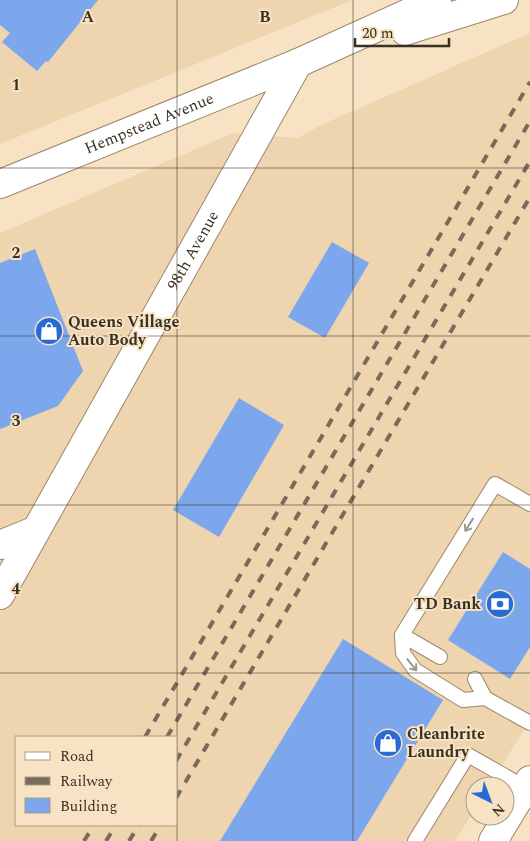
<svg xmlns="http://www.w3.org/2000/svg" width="530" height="841" font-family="Spectral,serif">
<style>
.built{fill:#eed4af;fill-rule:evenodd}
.building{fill:#7ca7ec}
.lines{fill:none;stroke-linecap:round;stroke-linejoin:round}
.lane-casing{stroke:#9c886b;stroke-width:16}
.street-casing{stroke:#9c886b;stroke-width:30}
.primary-casing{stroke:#9c886b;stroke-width:30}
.lane{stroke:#fff;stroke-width:14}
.street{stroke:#fff;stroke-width:28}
.primary{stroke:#fff;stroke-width:28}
.rail{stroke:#786b59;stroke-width:4;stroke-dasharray:9 9;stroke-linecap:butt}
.oneway{stroke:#9c9892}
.grid{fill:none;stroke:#3a3125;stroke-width:1;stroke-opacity:0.55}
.labels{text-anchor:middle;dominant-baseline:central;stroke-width:4;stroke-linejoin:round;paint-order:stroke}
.street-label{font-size:16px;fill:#3a3125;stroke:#f7e2c3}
.poi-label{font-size:16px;font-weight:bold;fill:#3a3125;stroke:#f7e2c3;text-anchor:start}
.grid-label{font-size:16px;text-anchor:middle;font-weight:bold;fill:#3a3125;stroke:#f7e2c3;stroke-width:4;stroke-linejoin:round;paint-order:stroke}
</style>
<rect width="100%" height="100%" fill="#f7e2c3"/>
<g class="built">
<polygon points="0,0 352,0 0,144"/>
<path d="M530,33V720L489,786H475V809L455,841H0V233L233,133L298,138L321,125ZM16,737H176V825H16Z"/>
</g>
<g class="building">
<polygon points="0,0 98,0 48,62 46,61 37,71 2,42 10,33 0,25"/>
<polygon points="332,242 369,263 325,338 288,317"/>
<polygon points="35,249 83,371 58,406 0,429 0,263"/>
<polygon points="239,398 284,425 219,537 173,510"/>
<polygon points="503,552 530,569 530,647 510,679 448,640"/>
<polygon points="343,639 443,700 357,841 220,841"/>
</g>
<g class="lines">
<defs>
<g id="lane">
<polyline points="530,504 495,484 402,635 403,653 415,670 463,700 485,698 530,723"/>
<polyline points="402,635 440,657"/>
<polyline points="475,679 485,698"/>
<polyline points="415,841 468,755 526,788"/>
</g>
<g id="street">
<polyline points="0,545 34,531"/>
<path id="s1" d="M0,595L298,63"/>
</g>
<g id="primary">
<polyline points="405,31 504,0"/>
<path id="s2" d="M0,184L298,63L437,0"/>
<polyline points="493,841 530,780"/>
</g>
</defs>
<use href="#lane" class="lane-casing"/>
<use href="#street" class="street-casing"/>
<use href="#primary" class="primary-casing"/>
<use href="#lane" class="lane"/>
<use href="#street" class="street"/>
<use href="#primary" class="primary"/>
<g class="rail">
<polyline points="145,737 530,82"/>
<polyline points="167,737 530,121"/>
<polyline points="176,761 530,161"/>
<polyline points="176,798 530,197"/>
<polyline points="84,841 94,825"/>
<polyline points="106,841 116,825"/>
<polyline points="129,841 139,825"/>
<polyline points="151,841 161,825"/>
</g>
</g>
<defs><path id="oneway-shaft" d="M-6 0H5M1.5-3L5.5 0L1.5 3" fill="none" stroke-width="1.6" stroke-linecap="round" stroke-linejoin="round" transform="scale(1.25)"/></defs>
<g class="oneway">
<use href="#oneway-shaft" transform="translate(469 525) rotate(122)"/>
<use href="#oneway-shaft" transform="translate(412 665) rotate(51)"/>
</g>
<path class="grid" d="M177,0V841M353,0V841M0,168H530M0,336H530M0,505H530M0,673H530"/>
<defs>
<symbol id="shop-disc" viewBox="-11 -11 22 22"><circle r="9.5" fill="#276bd7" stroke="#f7e2c3"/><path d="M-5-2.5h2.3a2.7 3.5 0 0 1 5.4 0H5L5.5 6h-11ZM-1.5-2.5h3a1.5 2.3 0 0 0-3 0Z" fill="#fff"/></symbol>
<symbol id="bank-disc" viewBox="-11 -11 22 22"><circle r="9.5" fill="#276bd7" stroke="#f7e2c3"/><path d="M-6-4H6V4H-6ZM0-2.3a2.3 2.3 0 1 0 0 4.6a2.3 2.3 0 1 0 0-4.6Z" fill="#fff"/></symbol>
</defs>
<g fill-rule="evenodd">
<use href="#shop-disc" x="33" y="315" width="32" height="32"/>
<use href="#bank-disc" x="484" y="588" width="32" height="32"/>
<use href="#shop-disc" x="372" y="727" width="32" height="32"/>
</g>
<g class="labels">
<g class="street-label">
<text stroke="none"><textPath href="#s2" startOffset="161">Hempstead Avenue</textPath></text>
<text stroke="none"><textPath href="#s1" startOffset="395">98th Avenue</textPath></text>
</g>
<g class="poi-label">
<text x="68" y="322">Queens Village<tspan x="68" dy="18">Auto Body</tspan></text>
<text x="481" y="604" text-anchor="end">TD Bank</text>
<text x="407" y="734">Cleanbrite<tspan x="407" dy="18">Laundry</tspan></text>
</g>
</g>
<g class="grid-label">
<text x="88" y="22">A</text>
<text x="265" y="22">B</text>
<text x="16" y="90">1</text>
<text x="16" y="258">2</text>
<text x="16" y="426">3</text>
<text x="16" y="594">4</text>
</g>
<rect x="15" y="736" width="162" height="90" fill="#f7e2c3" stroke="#ab9b84"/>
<rect x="25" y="752" width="25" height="8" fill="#ffffff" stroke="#ab9b84"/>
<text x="60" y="761" font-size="15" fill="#3a3125">Road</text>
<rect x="25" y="777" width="25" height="8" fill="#786b59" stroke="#ab9b84"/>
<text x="60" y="786" font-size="15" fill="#3a3125">Railway</text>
<rect x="25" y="798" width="25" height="15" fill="#7ca7ec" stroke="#ab9b84"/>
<text x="60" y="811" font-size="15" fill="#3a3125">Building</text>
<g transform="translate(490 801) rotate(138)"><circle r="24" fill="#f7e2c3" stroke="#ab9b84"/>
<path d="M0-4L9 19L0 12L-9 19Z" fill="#276bd7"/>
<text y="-8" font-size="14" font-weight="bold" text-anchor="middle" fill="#3a3125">N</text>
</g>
<path d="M355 38v8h94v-8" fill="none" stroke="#3a3125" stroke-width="2.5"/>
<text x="362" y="38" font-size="15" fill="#3a3125" stroke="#f7e2c3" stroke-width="4" paint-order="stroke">20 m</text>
</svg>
